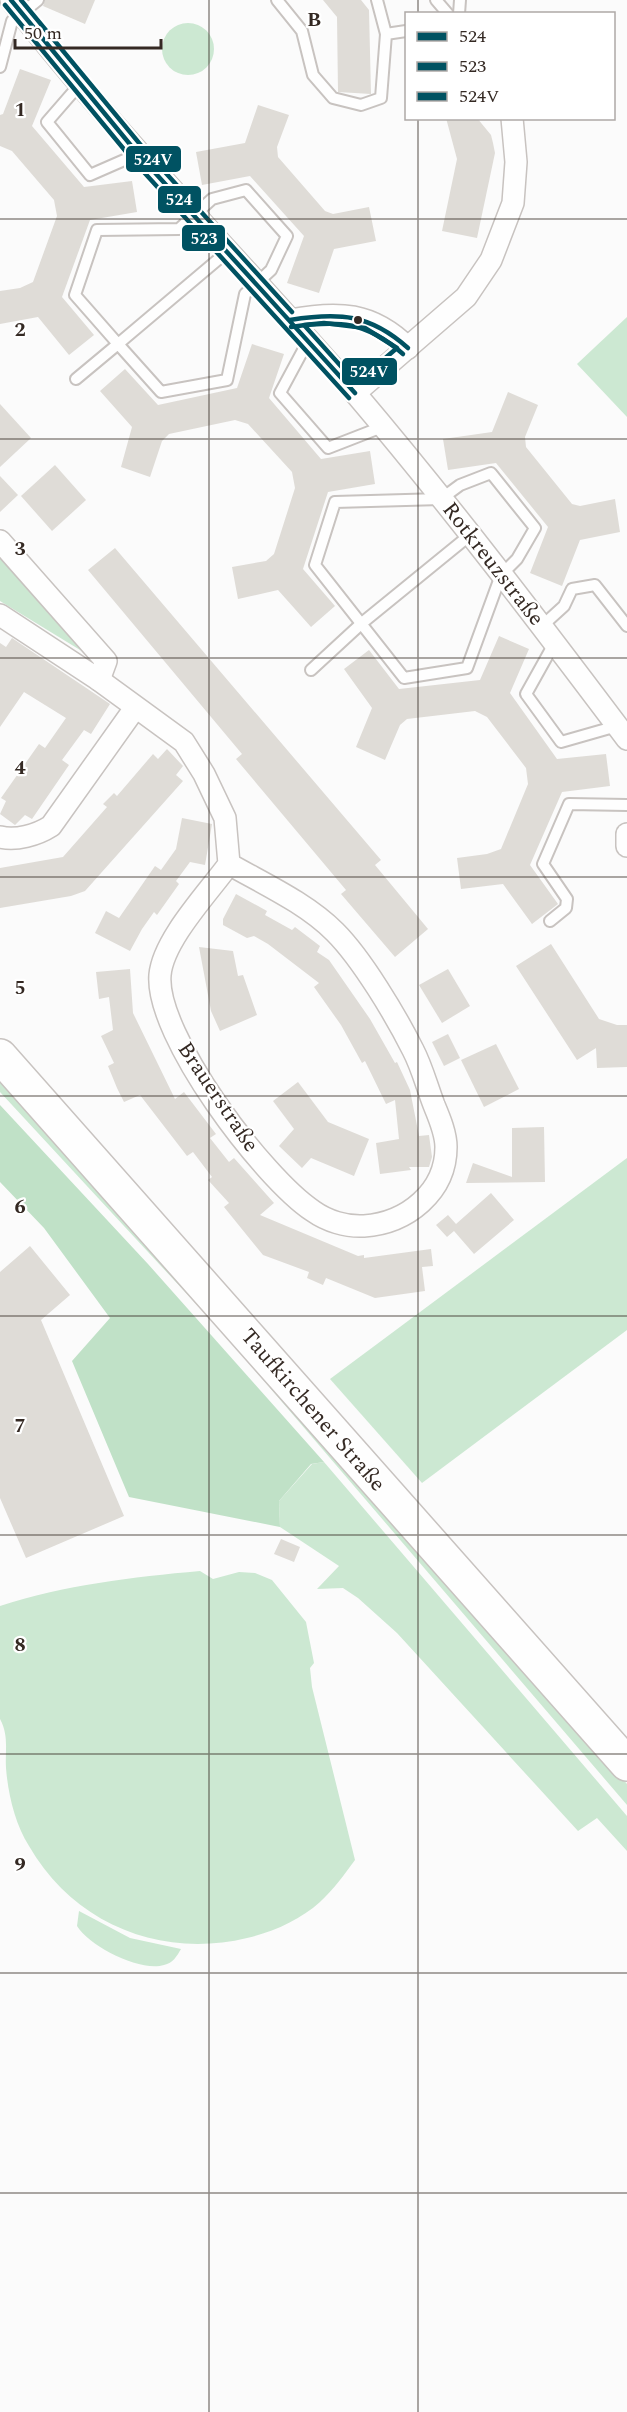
<svg xmlns="http://www.w3.org/2000/svg" width="627" height="2412" font-family="Spectral,serif">
<style>
.green{fill:#cce8d2}
.forest{fill:#c0e1c7}
.building{fill:#dfdcd7}
.lines{fill:none;stroke-linecap:round;stroke-linejoin:round}
.service-casing{stroke:#c8c3c0;stroke-width:14}
.minor-casing{stroke:#c8c3c0;stroke-width:24}
.primary-casing{stroke:#c8c3c0;stroke-width:36}
.service{stroke:#fefefe;stroke-width:10}
.minor{stroke:#fefefe;stroke-width:21}
.primary{stroke:#fefefe;stroke-width:33}
.bus-1-casing{stroke:#fff;stroke-width:9}
.bus-2-casing{stroke:#fff;stroke-width:9}
.bus-3-casing{stroke:#fff;stroke-width:9}
.bus-1{stroke:#005262;stroke-width:4.5}
.bus-2{stroke:#005262;stroke-width:4.5}
.bus-3{stroke:#005262;stroke-width:4.5}
.grid{fill:none;stroke:#342923;stroke-width:1.5;stroke-opacity:0.55}
.bus-dot{fill:#342923;stroke:#fff;stroke-width:2}
.labels{text-anchor:middle;dominant-baseline:central;stroke-width:4.5;stroke-linejoin:round;paint-order:stroke}
.street-label{font-size:22px;fill:#342923;stroke:#fff}
.grid-label{font-size:20px;text-anchor:middle;font-weight:bold;fill:#342923;stroke:#fff;stroke-width:4.5;stroke-linejoin:round;paint-order:stroke}
.line-badge{stroke:#fff;stroke-width:2}
.badge-label{font-size:16px;text-anchor:middle;font-weight:bold;fill:#fff}
</style>
<rect width="100%" height="100%" fill="#fbfbfb"/>
<g class="green">
<circle cx="188" cy="49" r="26"/>
<polygon points="627,317 627,417 577,364"/>
<polygon points="0,556 84,647 85,653 0,601"/>
<polygon points="0,1081 475,1609 627,1784 627,1805 223,1333 0,1092"/>
<polygon points="627,1158 627,1330 422,1483 330,1379"/>
<polygon points="324,1462 627,1816 627,1851 597,1818 578,1831 397,1633 358,1598 343,1588 317,1589 339,1566 280,1527 279,1501 312,1464"/>
<path d="M200,1571L213,1579L239,1572L255,1573L272,1580L306,1622L314,1663L310,1668L312,1687L355,1860C344,1875 334,1889 320,1902C300,1920 273,1932 247,1938C161,1959 74,1924 29,1846C15,1824 8,1794 6,1768C5,1749 9,1736 0,1719V1606C64,1585 133,1577 200,1571Z"/>
<path d="M79,1911L130,1938L181,1949C177,1956 173,1963 164,1965C140,1972 90,1947 77,1926Z"/>
</g>
<polygon class="forest" points="0,1105 148,1264 324,1462 311,1464 279,1501 280,1527 129,1497 72,1361 110,1318 44,1228 0,1182"/>
<g class="building">
<polygon points="45,0 95,0 85,24 43,6"/>
<polygon points="323,0 361,0 369,10 371,94 338,92 337,17"/>
<polygon points="20,69 51,80 32,126 84,187 132,181 137,212 90,220 62,297 94,335 69,355 38,317 0,324 0,291 20,288 33,282 57,216 54,200 12,151 0,146 0,115 3,114"/>
<polygon points="258,105 289,115 277,147 278,157 325,211 333,214 369,207 376,241 334,249 319,293 287,283 304,236 250,176 202,185 196,152 245,143"/>
<polygon points="446,118 477,118 491,135 493,143 495,153 477,238 442,231 457,159"/>
<polygon points="252,344 284,354 269,398 321,459 370,451 375,484 328,492 303,569 335,606 311,627 278,590 238,599 232,567 266,561 274,554 295,488 292,472 248,424 235,420 169,434 162,441 150,477 121,467 132,427 100,391 125,369 158,405 237,388"/>
<polygon points="508,392 538,405 525,437 526,447 572,504 580,506 615,499 620,532 580,540 562,586 530,573 548,527 496,463 448,470 443,439 492,432"/>
<polygon points="0,404 31,438 0,467"/>
<polygon points="55,465 86,500 52,531 21,496"/>
<polygon points="0,476 18,495 0,512"/>
<polygon points="115,548 381,860 375,865 428,929 395,957 341,894 346,890 236,759 242,754 88,570"/>
<polygon points="499,636 529,649 510,693 557,759 606,754 610,786 562,792 530,865 558,904 532,924 503,884 461,889 457,858 487,854 501,849 528,784 526,768 487,717 475,711 407,719 400,725 385,760 356,747 372,708 344,669 369,650 399,689 480,680"/>
<polygon points="12,638 110,704 91,734 84,730 62,760 69,765 32,819 25,815 15,825 0,814 6,801 1,798 39,744 45,748 66,718 24,692 0,727 0,643 6,647"/>
<polygon points="167,749 183,766 176,775 183,781 85,891 71,896 0,908 0,868 63,857 107,807 103,804 114,793 117,796 153,754 158,759"/>
<polygon points="182,818 212,824 205,865 190,862 176,881 179,884 157,915 154,912 142,929 130,951 95,933 106,911 119,918 155,866 161,870 176,849"/>
<polygon points="236,894 267,911 265,915 292,930 295,927 320,946 317,952 329,960 370,1019 395,1063 397,1062 410,1090 419,1136 429,1135 432,1157 429,1167 409,1167 411,1170 380,1174 376,1143 399,1139 395,1100 386,1104 365,1061 362,1063 341,1025 314,987 319,983 268,944 254,936 247,938 223,925 223,919"/>
<polygon points="551,944 599,1019 617,1025 627,1025 627,1067 597,1068 596,1048 577,1060 516,966"/>
<polygon points="199,947 233,951 238,976 243,975 257,1015 220,1031 211,1011"/>
<polygon points="130,969 133,1013 175,1099 184,1092 216,1134 210,1138 229,1162 234,1158 274,1203 260,1215 358,1256 364,1255 364,1258 431,1249 433,1266 422,1267 425,1291 375,1298 326,1278 323,1285 307,1278 309,1272 263,1255 224,1207 229,1203 208,1180 212,1177 193,1152 187,1156 140,1095 124,1102 117,1088 108,1066 114,1063 101,1036 113,1030 109,997 99,999 96,972"/>
<polygon points="448,969 470,1006 442,1023 419,985"/>
<polygon points="448,1034 460,1058 444,1066 432,1042"/>
<polygon points="496,1044 519,1089 484,1107 461,1060"/>
<polygon points="298,1082 328,1122 369,1139 354,1176 311,1158 302,1168 279,1146 294,1129 273,1101"/>
<polygon points="544,1127 545,1182 466,1183 473,1163 512,1177 512,1128"/>
<polygon points="491,1193 514,1220 474,1254 454,1231 447,1237 436,1225 448,1215 456,1224"/>
<polygon points="30,1246 70,1295 41,1320 124,1516 26,1558 0,1498 0,1272"/>
<polygon points="281,1539 300,1547 294,1562 274,1554"/>
</g>
<g class="lines">
<defs>
<g id="service">
<polyline points="277,0 302,31 313,75 333,98 361,105 381,98 386,34 406,31"/>
<polyline points="377,0 386,34"/>
<polyline points="436,0 448,14"/>
<polyline points="459,14 460,0"/>
<polyline points="0,67 12,21 38,0"/>
<polyline points="80,84 47,122 90,175 138,154"/>
<polyline points="308,341 280,393 328,448 382,427"/>
<polyline points="76,379 118,344 161,392 227,380 245,294 271,270 287,236 246,190 212,199 179,229 97,230 75,295 118,344 227,252"/>
<polygon points="491,473 535,528 517,559 501,575 467,668 404,678 315,565 335,502 441,499 460,485"/>
<polyline points="542,626 564,606 572,589 595,585 627,626"/>
<polyline points="555,642 526,694 561,742 617,726"/>
<polyline points="311,670 362,623 470,535"/>
<polyline points="550,921 566,908 567,899 543,864 569,804 627,805"/>
</g>
<g id="minor">
<path d="M11,0C118,138 241,261 355,393C450,505 539,622 627,739"/>
<path d="M290,320C338,311 372,312 408,348"/>
<polyline points="355,393 466,297 491,260 513,203 516,162 512,118"/>
<polyline points="0,541 106,661 99,680"/>
<path d="M0,615L99,680L184,742L204,774L225,818L229,864C208,893 163,940 160,975C155,1035 263,1178 313,1211C327,1221 346,1227 364,1226C407,1223 446,1192 446,1147C446,1133 439,1117 434,1105C427,1087 422,1067 413,1050C396,1016 362,959 335,932C306,903 264,884 229,864"/>
<polyline points="627,834 627,846"/>
<path d="M0,837C16,841 37,835 51,826L135,708"/>
</g>
<polyline id="primary" points="0,1056 627,1764"/>
</defs>
<use href="#service" class="service-casing"/>
<use href="#minor" class="minor-casing"/>
<use href="#primary" class="primary-casing"/>
<use href="#service" class="service"/>
<use href="#minor" class="minor"/>
<use href="#primary" class="primary"/>
<defs>
<g id="bus-1">
<polyline points="11,0 138,154 355,393"/>
<path d="M290,320C339,312 370,314 408,348"/>
</g>
<g id="bus-2">
<polyline points="5,5 132,159 349,398"/>
<path d="M291,327C338,320 366,321 403,354"/>
</g>
<g id="bus-3">
<polyline points="21,0 144,149 292,312"/>
<polygon points="324,323 365,328 397,348 356,383 304,325"/>
</g>
</defs>
<use href="#bus-1" class="bus-1-casing"/>
<use href="#bus-2" class="bus-2-casing"/>
<use href="#bus-3" class="bus-3-casing"/>
<use href="#bus-1" class="bus-1"/>
<use href="#bus-2" class="bus-2"/>
<use href="#bus-3" class="bus-3"/>
</g>
<path class="grid" d="M209,0V2412M418,0V14M418,118V2412M0,219H627M0,439H627M0,658H627M0,877H627M0,1096H627M0,1316H627M0,1535H627M0,1754H627M0,1973H627M0,2193H627"/>
<circle class="bus-dot" cx="358" cy="320" r="5"/>
<g class="labels">
<g class="street-label">
<text transform="translate(493 564) rotate(52)">Rotkreuzstraße</text>
<text transform="translate(218 1097) rotate(56)">Brauerstraße</text>
<text transform="translate(313 1410) rotate(49)">Taufkirchener Straße</text>
</g>
</g>
<g class="grid-label">
<text x="314" y="26">B</text>
<text x="20" y="116">1</text>
<text x="20" y="336">2</text>
<text x="20" y="555">3</text>
<text x="20" y="774">4</text>
<text x="20" y="994">5</text>
<text x="20" y="1213">6</text>
<text x="20" y="1432">7</text>
<text x="20" y="1651">8</text>
<text x="20" y="1871">9</text>
</g>
<g class="line-badge">
<rect x="125" y="145" width="57" height="28" rx="6" fill="#005262"/>
<rect x="157" y="185" width="45" height="29" rx="6" fill="#005262"/>
<rect x="181" y="224" width="45" height="28" rx="6" fill="#005262"/>
<rect x="341" y="357" width="57" height="29" rx="6" fill="#005262"/>
</g>
<g class="badge-label">
<text x="153" y="165">524V</text>
<text x="179" y="205">524</text>
<text x="204" y="244">523</text>
<text x="369" y="377">524V</text>
</g>
<rect x="405" y="12" width="210" height="108" fill="#ffffff" stroke="#aea9a7" stroke-width="1.5"/>
<rect x="417" y="32" width="30" height="9" fill="#005262" stroke="#aea9a7" stroke-width="1.5"/>
<text x="459" y="42" font-size="18" fill="#342923">524</text>
<rect x="417" y="62" width="30" height="9" fill="#005262" stroke="#aea9a7" stroke-width="1.5"/>
<text x="459" y="72" font-size="18" fill="#342923">523</text>
<rect x="417" y="92" width="30" height="9" fill="#005262" stroke="#aea9a7" stroke-width="1.5"/>
<text x="459" y="102" font-size="18" fill="#342923">524V</text>
<path d="M15 39v9h146v-9" fill="none" stroke="#342923" stroke-width="3"/>
<text x="24" y="39" font-size="18" fill="#342923" stroke="#ffffff" stroke-width="4.5" paint-order="stroke">50 m</text>
</svg>
